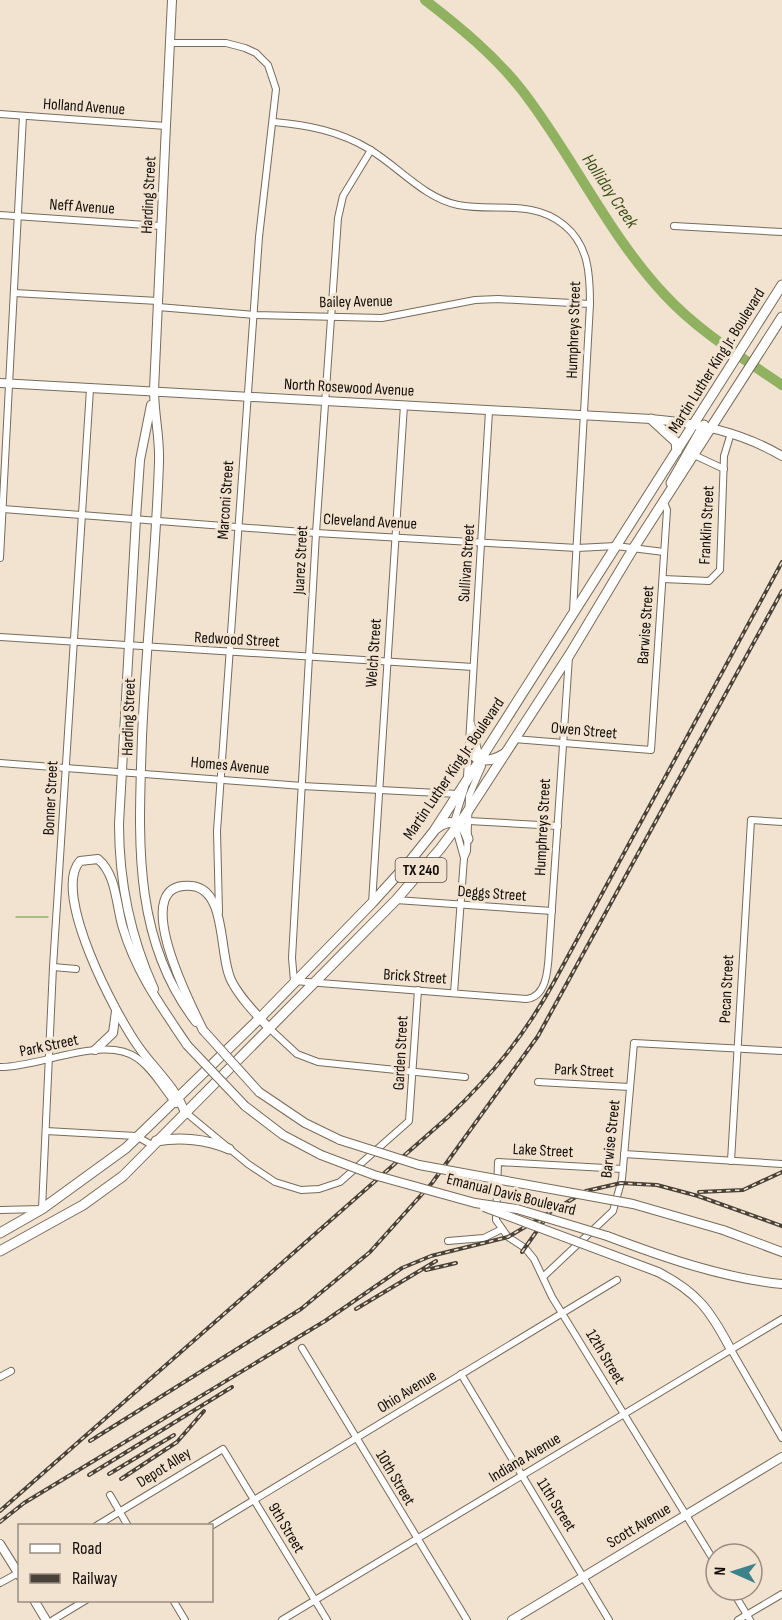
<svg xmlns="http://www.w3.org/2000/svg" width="782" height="1620" font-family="'Sofia Sans Condensed',sans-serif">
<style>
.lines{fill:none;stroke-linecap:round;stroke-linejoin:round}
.stream{stroke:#90b260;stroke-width:1.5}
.river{stroke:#90b260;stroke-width:10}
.minor-casing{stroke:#776b5a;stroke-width:8}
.tertiary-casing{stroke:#776b5a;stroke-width:10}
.secondary-casing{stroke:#776b5a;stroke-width:10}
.primary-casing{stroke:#776b5a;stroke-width:11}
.minor{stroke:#fff;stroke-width:6}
.tertiary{stroke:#fff;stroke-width:8}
.secondary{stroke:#fff;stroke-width:8}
.primary{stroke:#fff;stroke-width:9}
.rail-casing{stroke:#494238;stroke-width:4}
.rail{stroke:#f2e3d0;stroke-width:1.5;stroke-dasharray:4.5;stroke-linecap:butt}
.secondary-bridge-casing{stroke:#776b5a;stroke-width:10;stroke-linecap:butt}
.secondary-bridge{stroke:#fff;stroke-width:8}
.labels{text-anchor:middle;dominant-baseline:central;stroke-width:6;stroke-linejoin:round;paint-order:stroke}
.shield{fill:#f2e3d0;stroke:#554d43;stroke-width:1.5}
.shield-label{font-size:15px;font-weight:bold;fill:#120d07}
.street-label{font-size:16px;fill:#120d07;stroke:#f2e3d0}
.water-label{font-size:18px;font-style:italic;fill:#3c5218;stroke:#f2e3d0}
</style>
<rect width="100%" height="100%" fill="#f2e3d0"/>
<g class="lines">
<polyline class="stream" points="16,917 48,917"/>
<path class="river" d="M425,0C460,27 494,55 521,89C572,154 607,233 664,294C698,331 741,357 782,385"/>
<defs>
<g id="minor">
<polyline points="170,43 226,43 245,48 256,53 268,65 276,89 259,237 217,831 219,912"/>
<polyline points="0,114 166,126"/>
<path d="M274,122C308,125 339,131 369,149C399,167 424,198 458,205C494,212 533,199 564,225C589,245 590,275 590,304L573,611"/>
<path d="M371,150L343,196L338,218L316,533L292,958L294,981L526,999C547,997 548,969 549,951L569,657"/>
<polyline points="0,215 161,226"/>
<polyline points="674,226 782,232"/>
<polyline points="14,293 158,301"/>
<polyline points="158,307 255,315 382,318 475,300 498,299 590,304"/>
<polyline points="694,455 724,469"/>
<polyline points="3,509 316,533 577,548 616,546 664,552"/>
<polyline points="0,558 23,116"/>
<polyline points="663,579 709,581 720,570 724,456 731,433"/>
<polyline points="0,637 473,667"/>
<polyline points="514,739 651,750 667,510 664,502"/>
<polyline points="0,763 302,786 458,794"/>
<polyline points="467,777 489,411"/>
<polyline points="469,821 558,826"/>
<polyline points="464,858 454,822 465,787"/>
<polyline points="396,900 552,911"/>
<polyline points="372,903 404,405"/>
<polyline points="53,967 76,969"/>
<polyline points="454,993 464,858 467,851 469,796 482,766 471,723"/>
<polyline points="269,1028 297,1054 318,1062 465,1077"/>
<path d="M0,1067C38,1068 104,1034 137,1058C153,1069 164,1090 176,1104"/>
<polyline points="538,1082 630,1087"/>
<polyline points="184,1111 248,1164 275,1182 301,1190 319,1189 340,1182 409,1121 418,990"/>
<polyline points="46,1131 136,1136 152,1145"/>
<polyline points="624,1154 782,1164"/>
<polyline points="731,1161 751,820 782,822"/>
<polyline points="623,1169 498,1162 496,1220 508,1237 525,1248 534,1259 552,1297 716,1564"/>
<polyline points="0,1210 42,1209 53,967 90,389"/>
<polyline points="448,1241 484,1238 502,1229"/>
<polyline points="543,1277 613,1211 622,1179 634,1043 782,1051"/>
<polyline points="302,1348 467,1620"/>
<polyline points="730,1348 782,1438"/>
<polyline points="461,1374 609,1620"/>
<polyline points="0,1377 11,1371"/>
<polyline points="110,1495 128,1526"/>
<polyline points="96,1526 223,1449 327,1620"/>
<polyline points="211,1526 617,1280"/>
<polyline points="0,1583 20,1572"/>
<polyline points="732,1590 750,1620"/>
<polyline points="173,1600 185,1620"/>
<polyline points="53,1620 86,1600"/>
<polyline points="282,1620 782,1319"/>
<polyline points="738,1620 782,1594"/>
</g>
<g id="tertiary">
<path d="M172,0C166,130 159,260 154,390C154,414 160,437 159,462C156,554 146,645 142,737C139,836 131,938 196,1022"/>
<path d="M0,383L651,419C698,423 741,432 782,456"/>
<path d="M151,405L140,460L136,518L119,824C119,882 130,936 154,989"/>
<polyline points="0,1544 20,1576"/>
<polyline points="34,1600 46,1620"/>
</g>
<g id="secondary">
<path d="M203,1030C192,1007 125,879 192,886C228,890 218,957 232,982C241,999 256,1014 269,1028"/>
<polyline points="95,1050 113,1033 116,1011"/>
<polyline points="259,1092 305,1123 340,1140"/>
<polyline points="245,1106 283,1135 321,1155"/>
<path d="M185,1113C176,1087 153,1068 138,1046C116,1015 51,893 80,861L98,859C117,875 116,906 123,928C137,974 161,1006 187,1045"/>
<polyline points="723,1230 782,1252"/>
<path d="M607,1236C663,1257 722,1278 782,1284"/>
<path d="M658,1272C697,1292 710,1310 730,1348"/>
<polyline points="512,1620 782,1457"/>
</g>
<g id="primary">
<polyline points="651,419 676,442 677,451"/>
<polyline points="671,483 704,425"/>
<path d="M468,748C475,764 491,762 504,754"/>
<path d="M437,828C451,818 463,822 468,839"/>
<path d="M156,1141C180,1137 207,1139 229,1149"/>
<polyline points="0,1233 42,1209 126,1148 260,1018 372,903 410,861 434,831 480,760 782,285"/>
<polyline points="0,1251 83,1205 123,1176 396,900 440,849 464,817 570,654 633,549 782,317"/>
</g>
</defs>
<use href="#minor" class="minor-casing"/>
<use href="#tertiary" class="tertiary-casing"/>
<use href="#secondary" class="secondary-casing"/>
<use href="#primary" class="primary-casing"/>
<use href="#minor" class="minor"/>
<use href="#tertiary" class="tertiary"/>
<use href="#secondary" class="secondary"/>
<use href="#primary" class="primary"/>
<defs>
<g id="rail">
<polyline points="699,1192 743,1190 782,1172"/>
<polyline points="522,1252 546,1218"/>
<polyline points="426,1270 456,1263"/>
<polyline points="356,1309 436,1261"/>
<polyline points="90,1441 301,1309 370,1252 432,1183 538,1036 782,591"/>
<polyline points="109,1474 174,1435"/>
<polyline points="89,1475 232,1387"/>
<polyline points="121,1479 177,1442 204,1411"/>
<path d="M0,1511L448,1117C493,1074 524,1036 554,982L782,562"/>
<polyline points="0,1522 24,1503 325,1321 402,1268 431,1256 508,1237 586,1191 621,1183 657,1185 698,1196 782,1226"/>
</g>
</defs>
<use href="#rail" class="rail-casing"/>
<use href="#rail" class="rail"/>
<defs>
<g id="secondary-bridge">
<polyline points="203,1030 259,1092"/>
<polyline points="187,1045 245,1106"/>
<polyline points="340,1140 419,1165 633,1204 723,1230"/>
<polyline points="321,1155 374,1175 475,1203 517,1209 607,1236"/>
<polyline points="484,1207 658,1272"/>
</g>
</defs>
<use href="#secondary-bridge" class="secondary-bridge-casing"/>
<use href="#secondary-bridge" class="secondary-bridge"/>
</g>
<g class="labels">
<rect class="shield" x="395.5" y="858" width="51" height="24" rx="4.5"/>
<g class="shield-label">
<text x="421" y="870">TX 240</text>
</g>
<g class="street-label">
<text transform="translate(84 107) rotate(4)">Holland Avenue</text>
<text transform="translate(149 195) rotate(-87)">Harding Street</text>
<text transform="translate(82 207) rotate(4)">Neff Avenue</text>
<text transform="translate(356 302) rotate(-1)">Bailey Avenue</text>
<text transform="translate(574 330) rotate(-88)">Humphreys Street</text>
<text transform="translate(717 361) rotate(-58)">Martin Luther King Jr. Boulevard</text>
<text transform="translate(349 388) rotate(3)">North Rosewood Avenue</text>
<text transform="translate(226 500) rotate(-86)">Marconi Street</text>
<text transform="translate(370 522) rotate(3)">Cleveland Avenue</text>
<text transform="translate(707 525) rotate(-87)">Franklin Street</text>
<text transform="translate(301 560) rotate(-87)">Juarez Street</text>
<text transform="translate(467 563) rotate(-86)">Sullivan Street</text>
<text transform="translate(646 625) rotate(-86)">Barwise Street</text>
<text transform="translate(237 640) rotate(3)">Redwood Street</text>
<text transform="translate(374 653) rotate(-86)">Welch Street</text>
<text transform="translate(129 717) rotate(-88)">Harding Street</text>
<text transform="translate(584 731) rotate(5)">Owen Street</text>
<text transform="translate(230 766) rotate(5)">Homes Avenue</text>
<text transform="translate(454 769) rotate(-56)">Martin Luther King Jr. Boulevard</text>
<text transform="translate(51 798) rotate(-87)">Bonner Street</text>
<text transform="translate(543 827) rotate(-87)">Humphreys Street</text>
<text transform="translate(492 894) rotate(4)">Deggs Street</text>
<text transform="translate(415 977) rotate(4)">Brick Street</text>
<text transform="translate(727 989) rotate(-87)">Pecan Street</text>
<text transform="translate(49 1046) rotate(-12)">Park Street</text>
<text transform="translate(401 1053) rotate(-87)">Garden Street</text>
<text transform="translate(584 1071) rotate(3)">Park Street</text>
<text transform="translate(611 1139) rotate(-84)">Barwise Street</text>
<text transform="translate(543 1151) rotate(3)">Lake Street</text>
<text transform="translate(511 1195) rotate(14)">Emanual Davis Boulevard</text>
<text transform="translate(605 1357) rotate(59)">12th Street</text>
<text transform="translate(407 1392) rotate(-32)">Ohio Avenue</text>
<text transform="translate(525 1458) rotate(-31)">Indiana Avenue</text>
<text transform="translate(164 1468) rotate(-32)">Depot Alley</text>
<text transform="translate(395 1478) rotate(59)">10th Street</text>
<text transform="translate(556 1505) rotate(58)">11th Street</text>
<text transform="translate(639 1526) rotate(-31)">Scott Avenue</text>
<text transform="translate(286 1528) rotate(59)">9th Street</text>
</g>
<g class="water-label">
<text transform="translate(610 191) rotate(56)">Holliday Creek</text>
</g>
</g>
<rect x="18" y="1524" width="195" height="78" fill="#f2e3d0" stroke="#988d80" stroke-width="1.5"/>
<rect x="30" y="1544" width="30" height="9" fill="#ffffff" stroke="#988d80" stroke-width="1.5"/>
<text x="72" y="1554" font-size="18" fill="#120d07">Road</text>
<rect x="30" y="1574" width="30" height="9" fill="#494238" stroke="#988d80" stroke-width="1.5"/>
<text x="72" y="1584" font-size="18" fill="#120d07">Railway</text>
<g transform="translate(734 1572) rotate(273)"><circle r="28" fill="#f2e3d0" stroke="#988d80" stroke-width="1.5"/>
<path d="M0-4.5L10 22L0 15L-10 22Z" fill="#3b828b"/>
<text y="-9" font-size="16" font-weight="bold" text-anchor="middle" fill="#120d07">N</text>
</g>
</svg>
